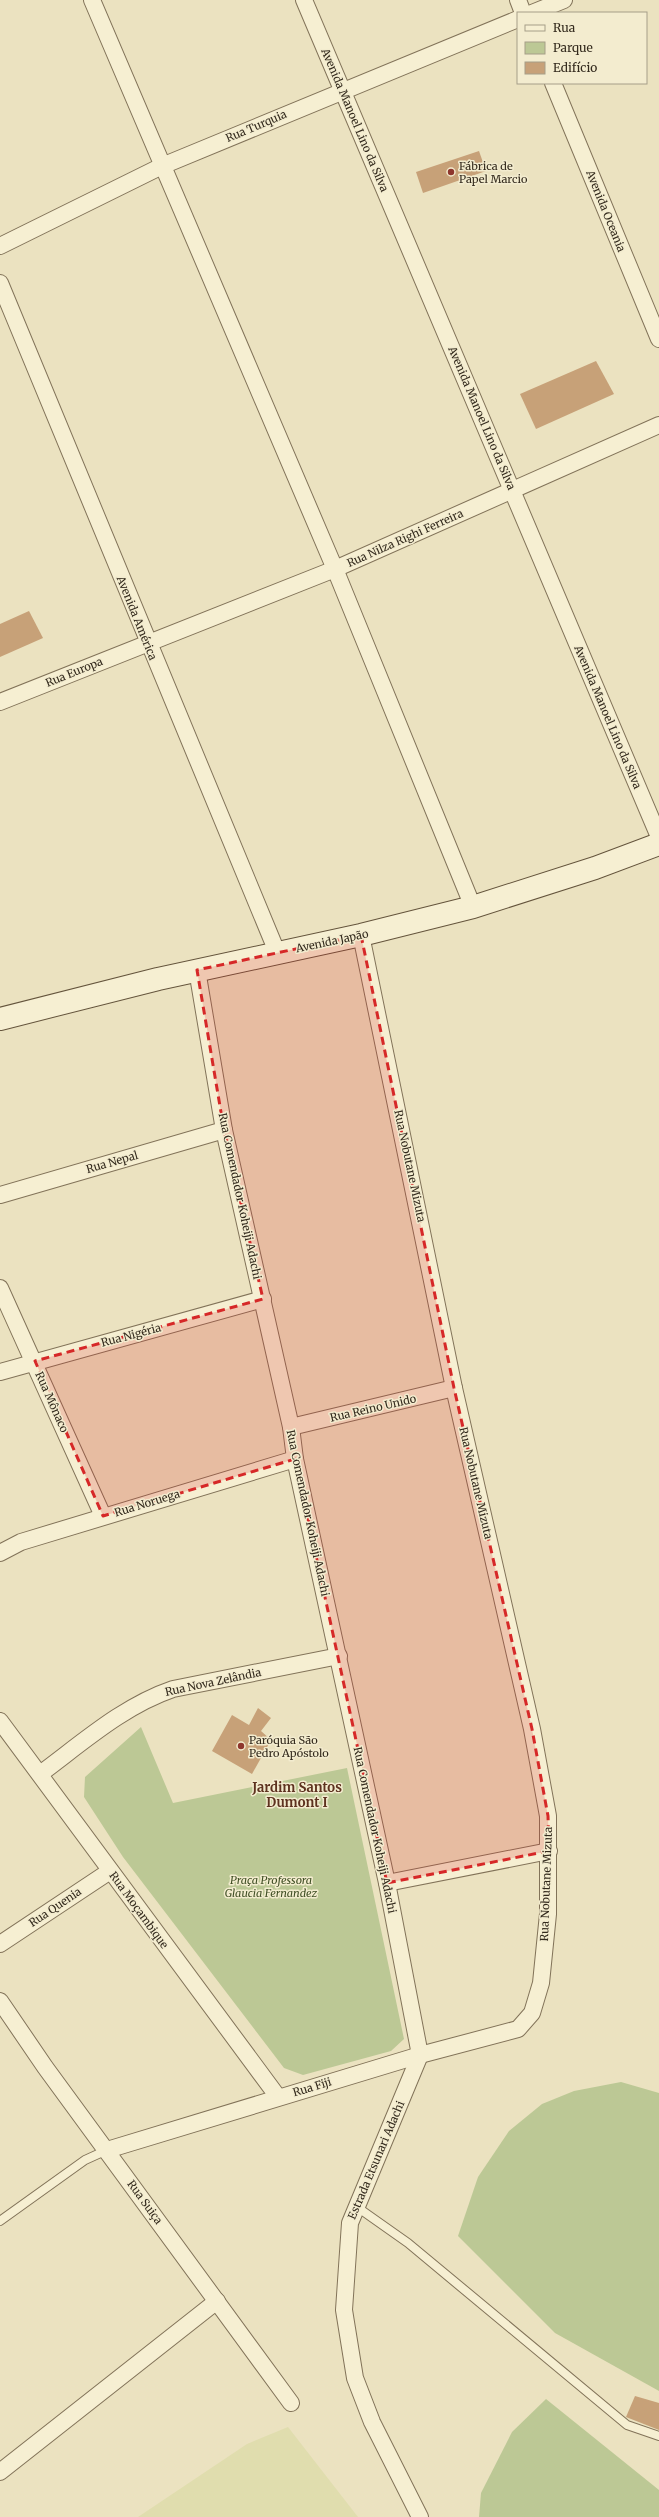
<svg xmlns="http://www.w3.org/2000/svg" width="659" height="2517" font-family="Merriweather,serif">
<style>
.farmland{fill:#e0ddae}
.green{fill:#bcc895}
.building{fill:#c7a178}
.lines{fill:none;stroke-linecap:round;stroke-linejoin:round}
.lane-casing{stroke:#827359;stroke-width:10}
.street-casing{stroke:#827359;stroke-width:18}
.secondary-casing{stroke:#64543c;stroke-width:24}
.lane{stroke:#f6efd2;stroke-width:8}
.street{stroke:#f6efd2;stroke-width:16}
.secondary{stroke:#f6efd2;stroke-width:22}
.marked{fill:#d62828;fill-opacity:0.2;stroke:#d62828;stroke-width:3;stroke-dasharray:8 5;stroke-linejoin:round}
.poi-dot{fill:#8e362d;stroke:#f3eccf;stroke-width:1.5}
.labels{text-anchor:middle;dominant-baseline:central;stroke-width:3;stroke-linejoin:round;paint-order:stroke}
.street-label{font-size:11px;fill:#332a1d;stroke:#f3eccf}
.poi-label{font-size:11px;fill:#332a1d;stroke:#f3eccf;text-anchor:start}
.park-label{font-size:11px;font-style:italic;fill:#3f4e24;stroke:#f3eccf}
.quarter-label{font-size:13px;font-weight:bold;fill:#5d321f;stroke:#f3eccf}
</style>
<rect width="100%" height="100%" fill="#ebe2c0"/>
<polygon class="farmland" points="288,2427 358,2517 138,2517 247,2444"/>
<g class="green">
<polygon points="141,1727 173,1803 347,1768 404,2039 391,2051 303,2075 284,2068 123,1857 84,1797 85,1777"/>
<polygon points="621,2082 659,2093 659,2391 555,2333 458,2236 478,2177 509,2131 542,2104 574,2091"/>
<polygon points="546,2399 659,2490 659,2517 479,2517 481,2493 512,2432"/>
</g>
<g class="building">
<polygon points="479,151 486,171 423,193 416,172"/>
<polygon points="596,361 614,394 536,429 520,394"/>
<polygon points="29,611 43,638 0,657 0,624"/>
<polygon points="258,1708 271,1718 261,1731 271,1740 252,1774 212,1751 232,1715 249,1725"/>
<polygon points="635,2396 659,2403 659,2430 626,2417"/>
</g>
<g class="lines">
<defs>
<g id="lane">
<polyline points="357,2207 408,2243 627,2425 659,2436"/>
<polyline points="0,2221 85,2160 107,2150"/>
</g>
<g id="street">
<polyline points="92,0 335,569 473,907"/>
<polyline points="304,0 659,837"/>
<polyline points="518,0 523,13"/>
<polyline points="532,13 564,0"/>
<polyline points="553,83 659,339"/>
<polyline points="0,246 162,166 518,19"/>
<polyline points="0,283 277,952"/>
<polyline points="0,702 335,569 659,425"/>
<polyline points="197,970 224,1130 291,1427 295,1459 387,1883 420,2055"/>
<polyline points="0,1195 224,1130"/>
<polyline points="0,1288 103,1516"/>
<polyline points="0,1372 263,1299"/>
<polyline points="291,1427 454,1388"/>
<polyline points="0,1553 21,1542 295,1459"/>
<polyline points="0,1721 278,2097"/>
<path d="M40,1774C82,1743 123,1706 173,1689L339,1656"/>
<polyline points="387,1883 549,1851"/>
<polyline points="0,1944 110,1871"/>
<polyline points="0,2001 45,2067 291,2403"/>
<polyline points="420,2055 350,2223 344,2310 355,2378 372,2422 420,2517"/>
<polyline points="107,2150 420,2055 518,2029 532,2013 541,1983 548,1914 548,1816 532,1729 454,1388 361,935"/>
<polyline points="0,2472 217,2301"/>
</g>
<polyline id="secondary" points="0,1019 158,979 361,935 473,907 595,868 659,844"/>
</defs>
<use href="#lane" class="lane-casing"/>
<use href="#street" class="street-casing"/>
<use href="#secondary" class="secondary-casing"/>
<use href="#lane" class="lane"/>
<use href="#street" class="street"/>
<use href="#secondary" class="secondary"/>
</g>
<path class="marked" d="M361,935L454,1388L532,1729L548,1816L549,1851L387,1883L295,1459L103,1516L35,1361L263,1299L224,1130L197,970Z"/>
<g class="poi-dot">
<circle cx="451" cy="172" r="4"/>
<circle cx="241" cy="1746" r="4"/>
</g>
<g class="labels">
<g class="street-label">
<text transform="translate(355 120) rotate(67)">Avenida Manoel Lino da Silva</text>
<text transform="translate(256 126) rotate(-23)">Rua Turquia</text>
<text transform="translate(606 211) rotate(68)">Avenida Oceania</text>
<text transform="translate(482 418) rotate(67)">Avenida Manoel Lino da Silva</text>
<text transform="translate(405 538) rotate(-24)">Rua Nilza Righi Ferreira</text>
<text transform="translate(137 618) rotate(68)">Avenida América</text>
<text transform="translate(74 672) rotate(-22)">Rua Europa</text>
<text transform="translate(608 717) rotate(67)">Avenida Manoel Lino da Silva</text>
<text transform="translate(332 941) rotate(-12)">Avenida Japão</text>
<text transform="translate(112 1162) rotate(-16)">Rua Nepal</text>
<text transform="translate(410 1166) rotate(78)">Rua Nobutane Mizuta</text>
<text transform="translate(240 1196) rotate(78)">Rua Comendador Koheiji Adachi</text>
<text transform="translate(131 1335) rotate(-15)">Rua Nigéria</text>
<text transform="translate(52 1402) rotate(66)">Rua Mônaco</text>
<text transform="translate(373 1408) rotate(-13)">Rua Reino Unido</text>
<text transform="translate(476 1483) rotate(77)">Rua Nobutane Mizuta</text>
<text transform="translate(147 1503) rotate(-17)">Rua Noruega</text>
<text transform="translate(308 1513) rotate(78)">Rua Comendador Koheiji Adachi</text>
<text transform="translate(213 1682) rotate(-12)">Rua Nova Zelândia</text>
<text transform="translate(375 1830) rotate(78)">Rua Comendador Koheiji Adachi</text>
<text transform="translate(546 1884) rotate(-88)">Rua Nobutane Mizuta</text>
<text transform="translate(55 1907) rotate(-34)">Rua Quenia</text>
<text transform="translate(139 1910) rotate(54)">Rua Moçambique</text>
<text transform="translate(312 2087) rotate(-17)">Rua Fiji</text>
<text transform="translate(376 2160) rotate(-67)">Estrada Etsunari Adachi</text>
<text transform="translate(145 2202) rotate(54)">Rua Suiça</text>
</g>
<g class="poi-label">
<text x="459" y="166">Fábrica de<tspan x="459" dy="13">Papel Marcio</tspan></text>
<text x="249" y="1740">Paróquia São<tspan x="249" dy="13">Pedro Apóstolo</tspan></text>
</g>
<g class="park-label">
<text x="271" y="1880">Praça Professora<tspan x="271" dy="13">Glaucia Fernandez</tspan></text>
</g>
<g class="quarter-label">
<text x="297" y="1787">Jardim Santos<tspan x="297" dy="15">Dumont I</tspan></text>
</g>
</g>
<rect x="517" y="12" width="130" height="72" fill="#f3eccf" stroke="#a69e88"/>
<rect x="525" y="25" width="20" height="6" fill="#f6efd2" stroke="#a69e88"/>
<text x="553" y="32" font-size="12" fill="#332a1d">Rua</text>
<rect x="525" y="42" width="20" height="12" fill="#bcc895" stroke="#a69e88"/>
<text x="553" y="52" font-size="12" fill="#332a1d">Parque</text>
<rect x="525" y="62" width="20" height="12" fill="#c7a178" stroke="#a69e88"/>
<text x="553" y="72" font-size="12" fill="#332a1d">Edifício</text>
</svg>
